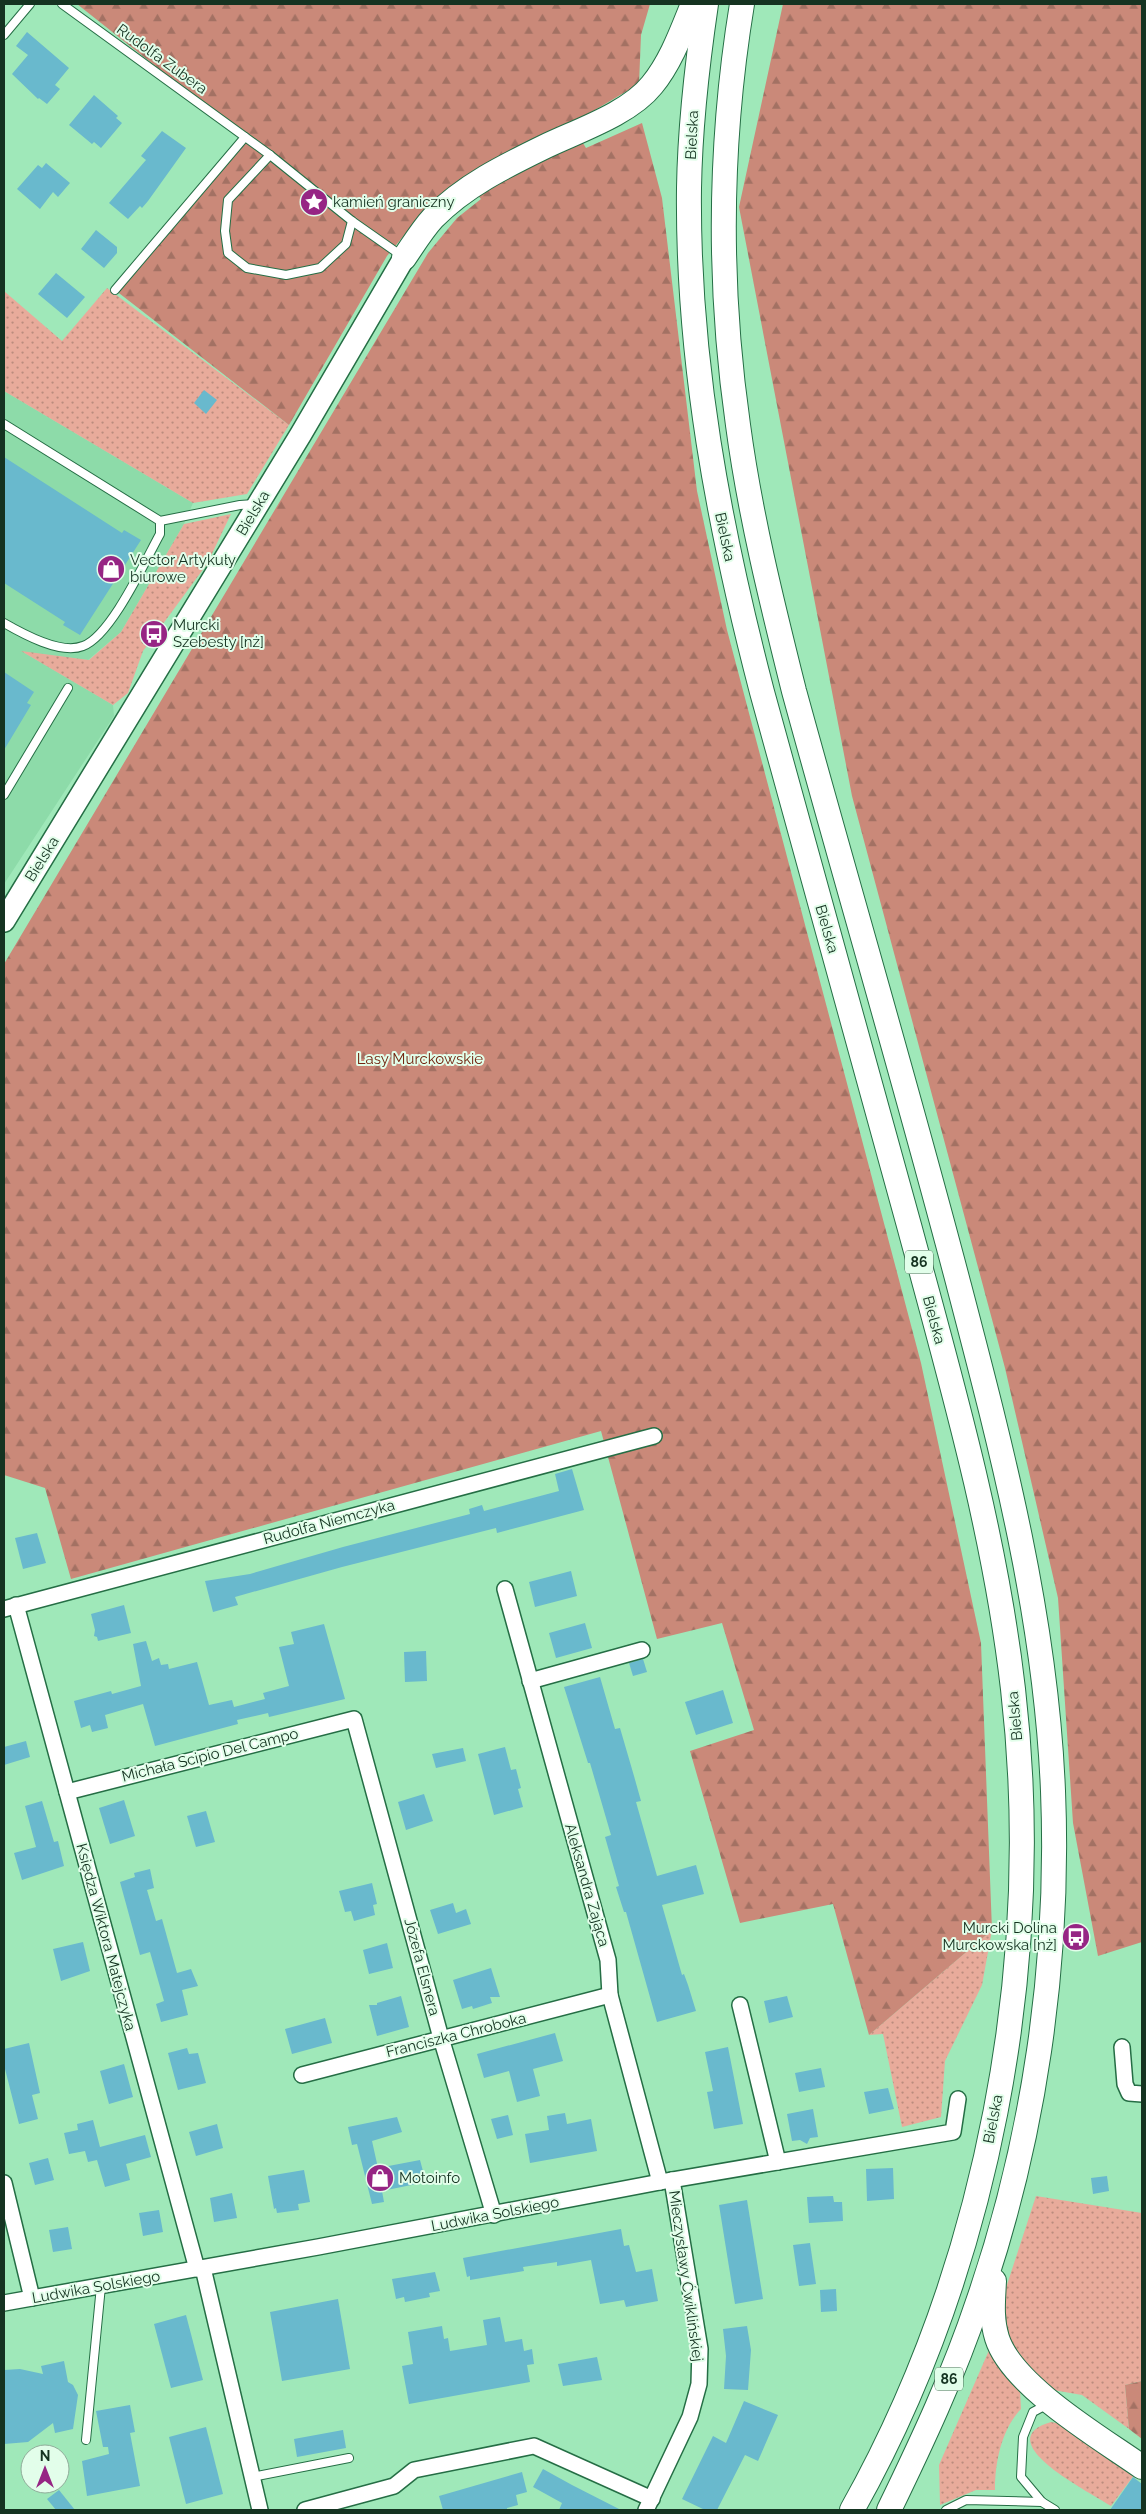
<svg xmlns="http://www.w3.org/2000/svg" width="1146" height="2514" font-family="Raleway,sans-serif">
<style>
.built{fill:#8ddba9}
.grass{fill:url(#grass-dots)}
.forest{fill:url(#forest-firs)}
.building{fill:#69b9cd}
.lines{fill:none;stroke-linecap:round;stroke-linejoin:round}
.lane-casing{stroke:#256e45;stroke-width:10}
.street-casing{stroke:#256e45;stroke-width:18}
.secondary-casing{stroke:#256e45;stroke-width:24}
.primary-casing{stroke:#256e45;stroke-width:26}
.lane{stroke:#fff;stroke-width:8}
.street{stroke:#fff;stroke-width:15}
.secondary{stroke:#fff;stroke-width:21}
.primary{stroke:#fff;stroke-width:24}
.labels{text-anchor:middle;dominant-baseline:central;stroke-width:4;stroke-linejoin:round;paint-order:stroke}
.shield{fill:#e2feea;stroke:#52705d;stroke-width:1}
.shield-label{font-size:14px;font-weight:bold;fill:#153321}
.street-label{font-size:15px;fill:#153321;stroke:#e2feea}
.poi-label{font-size:15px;fill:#153321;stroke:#e2feea;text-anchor:start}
.park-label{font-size:15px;fill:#71240f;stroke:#e2feea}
</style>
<defs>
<pattern id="grass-dots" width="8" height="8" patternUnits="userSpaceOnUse" patternTransform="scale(1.25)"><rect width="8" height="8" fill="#e8ab9b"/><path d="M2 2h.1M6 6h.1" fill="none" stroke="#bb8c7e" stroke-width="1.8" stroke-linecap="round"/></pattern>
<pattern id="forest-firs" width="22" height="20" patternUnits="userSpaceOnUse" patternTransform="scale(1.25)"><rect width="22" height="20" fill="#ca8979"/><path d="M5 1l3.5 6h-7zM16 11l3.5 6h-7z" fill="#a37163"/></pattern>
</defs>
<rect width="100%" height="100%" fill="#9fe8b9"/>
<polygon class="built" points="4,391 193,503 184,524 121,632 88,660 23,652 113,705 114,716 4,884"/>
<g class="grass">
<polygon points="107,288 289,425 247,494 193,503 4,391 4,291 62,341"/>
<polygon points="231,514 207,564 143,651 128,693 113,705 21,651 89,660 121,632 184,524"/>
<polygon points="992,1930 982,1985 945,2061 941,2117 902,2127 883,2034 869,2035"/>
<polygon points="1036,2196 1142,2213 1142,2381 1125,2385 1129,2429 1082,2395 1047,2389 1009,2347 1002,2318 1003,2297"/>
<path d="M990,2348L1020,2389L1021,2409C1002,2429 995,2461 995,2490H976L940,2505L939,2465Z"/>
<path d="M1051,2422L1066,2425L1135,2474L1111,2506C1092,2493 986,2441 1051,2422Z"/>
</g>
<g class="forest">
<polygon points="77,4 650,4 641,35 639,84 571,124 586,148 642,123 662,198 697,491 727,630 921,1363 981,1643 992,1930 869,2035 833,1904 740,1923 690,1751 754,1730 722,1623 657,1639 601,1431 71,1579 45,1488 4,1475 4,964 428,253 457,218 481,199 463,178 425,210 387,256 289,425 115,290 245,137"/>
<polygon points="783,4 1142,4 1142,1942 1098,1956 1073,1823 1058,1598 1005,1368 852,796 739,207"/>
<polygon points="1142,2381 1142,2439 1129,2429 1125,2385"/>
</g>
<g class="building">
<polygon points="27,32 69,68 55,85 60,89 47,104 39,98 38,99 12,74 28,55 16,46"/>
<polygon points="94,95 118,116 116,118 122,123 101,148 94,142 92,144 69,125"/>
<polygon points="162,131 186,148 148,201 142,208 140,206 128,219 109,203 146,160 141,156"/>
<polygon points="46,163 70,183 58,197 53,192 40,209 17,189 38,165 42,168"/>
<polygon points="96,230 117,247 117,253 104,268 81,249"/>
<polygon points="56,273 85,297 67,318 38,294"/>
<polygon points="204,390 217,400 206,414 194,403"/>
<polygon points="4,457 122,533 124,530 141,540 80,635 63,625 65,622 4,583"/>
<polygon points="4,672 34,692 27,703 31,705 4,750"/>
<polygon points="572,1469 584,1510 497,1533 496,1528 342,1567 235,1597 238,1605 213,1612 205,1581 250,1574 343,1547 470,1514 469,1509 482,1505 484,1511 559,1491 555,1474"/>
<polygon points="37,1533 46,1563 23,1569 15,1538"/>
<polygon points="571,1571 577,1596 535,1607 529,1582"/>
<polygon points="124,1605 131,1633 98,1641 97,1637 94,1636 95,1630 91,1614"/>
<polygon points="585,1623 592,1648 556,1658 549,1633"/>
<polygon points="324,1624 345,1699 269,1717 268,1713 237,1720 238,1724 155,1746 143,1704 105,1715 108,1728 92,1732 90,1725 81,1728 74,1701 111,1691 112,1694 141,1686 133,1644 146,1641 152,1661 159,1658 161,1665 168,1664 169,1669 197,1662 209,1705 232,1700 234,1707 265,1699 263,1693 289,1686 279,1647 294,1644 291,1632"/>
<polygon points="426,1651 427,1681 405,1682 404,1652"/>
<polygon points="643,1659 647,1672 633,1676 629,1663"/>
<polygon points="600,1677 615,1729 620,1728 634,1776 641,1801 636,1802 657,1876 696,1865 704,1894 662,1905 682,1975 684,1974 688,1985 696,2011 657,2022 626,1912 624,1912 616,1887 619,1886 605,1837 611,1835 590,1763 588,1763 564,1687"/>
<polygon points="723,1690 733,1723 696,1735 685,1702"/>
<polygon points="26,1741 30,1757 4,1765 4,1747"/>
<polygon points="505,1747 511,1770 516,1769 521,1788 518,1789 523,1807 494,1815 478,1754"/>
<polygon points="463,1748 466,1761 436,1768 432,1754"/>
<polygon points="424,1794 433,1821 406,1830 398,1802"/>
<polygon points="124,1800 135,1836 110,1844 99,1808"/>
<polygon points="42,1801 54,1842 58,1841 64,1866 22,1880 14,1853 36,1847 25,1806"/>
<polygon points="206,1811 215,1842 196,1847 187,1816"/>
<polygon points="150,1869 154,1888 147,1890 156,1921 162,1919 177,1973 191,1969 198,1986 182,1990 188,2015 161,2022 156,2004 164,2001 150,1952 140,1955 120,1882 135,1877 134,1873"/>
<polygon points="372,1883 377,1904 373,1905 375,1915 354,1921 351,1911 345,1912 339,1891"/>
<polygon points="453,1903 456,1913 466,1909 471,1924 438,1934 430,1910"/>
<polygon points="83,1942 90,1971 61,1981 53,1949"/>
<polygon points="387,1943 393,1968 369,1974 363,1950"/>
<polygon points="491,1968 500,1997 490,1997 492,2003 473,2009 472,2006 462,2009 453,1980"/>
<polygon points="401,1996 409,2027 377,2036 369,2005 377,2005 377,2003"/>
<polygon points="787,1996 793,2017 769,2023 764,2001"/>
<polygon points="325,2018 332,2043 292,2054 285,2029"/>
<polygon points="555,2033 563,2061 533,2069 540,2096 517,2102 509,2071 484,2078 477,2054"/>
<polygon points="29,2043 40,2093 32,2095 38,2119 19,2124 4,2065 4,2049"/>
<polygon points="728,2047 743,2124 714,2129 707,2092 713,2091 705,2052"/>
<polygon points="187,2048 189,2054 198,2053 206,2083 178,2090 168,2053"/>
<polygon points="124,2064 133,2097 109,2104 100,2071"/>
<polygon points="821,2068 825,2087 799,2092 795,2073"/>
<polygon points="888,2088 894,2109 869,2114 864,2092"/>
<polygon points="813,2109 818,2137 810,2138 807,2144 800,2140 792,2141 787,2114"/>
<polygon points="565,2113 567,2124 591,2119 597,2151 530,2163 525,2134 549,2130 547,2116"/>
<polygon points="508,2115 513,2135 497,2139 491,2119"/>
<polygon points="397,2117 402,2132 372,2141 378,2168 420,2160 424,2175 420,2176 421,2183 382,2191 384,2202 372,2204 357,2144 352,2145 348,2127"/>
<polygon points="93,2120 100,2147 145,2135 151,2157 126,2164 130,2180 105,2187 97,2160 88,2162 85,2151 69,2154 64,2133 78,2130 77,2124"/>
<polygon points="217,2124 223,2148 196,2156 189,2132"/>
<polygon points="48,2158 54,2180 35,2185 29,2163"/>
<polygon points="893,2168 894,2199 867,2201 866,2169"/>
<polygon points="304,2170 310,2202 298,2204 299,2210 277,2213 276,2208 274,2209 268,2176"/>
<polygon points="1107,2176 1109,2191 1093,2194 1091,2178"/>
<polygon points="232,2193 237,2218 214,2222 210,2198"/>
<polygon points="833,2196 834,2202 842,2202 843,2221 809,2223 807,2197"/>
<polygon points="747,2200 763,2299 735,2304 719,2205"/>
<polygon points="159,2210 163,2232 143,2236 139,2213"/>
<polygon points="68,2227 72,2249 53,2252 49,2230"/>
<polygon points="621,2229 624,2246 629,2245 636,2272 652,2269 658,2301 626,2307 624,2300 600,2304 591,2260 557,2266 557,2262 523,2267 524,2271 470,2280 470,2276 467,2277 463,2258"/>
<polygon points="810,2243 816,2284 799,2286 793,2245"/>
<polygon points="435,2272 440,2291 429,2293 430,2297 405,2302 404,2297 396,2299 392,2279"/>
<polygon points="836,2289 837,2311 821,2312 820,2290"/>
<polygon points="338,2299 350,2369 282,2381 270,2312"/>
<polygon points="186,2315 203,2380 171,2388 154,2324"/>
<polygon points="500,2317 505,2342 522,2339 524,2351 532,2349 534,2364 527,2365 530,2382 409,2404 402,2366 413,2364 408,2332 442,2326 444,2339 448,2338 450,2351 487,2345 483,2320"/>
<polygon points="747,2326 751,2350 748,2390 724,2389 726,2356 723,2329"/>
<polygon points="597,2357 602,2380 563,2386 558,2364"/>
<polygon points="64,2361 68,2382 73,2385 78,2395 73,2429 55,2433 53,2423 28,2442 4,2444 4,2370 20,2369 43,2374 41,2366"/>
<polygon points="744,2401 778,2415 758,2461 745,2455 717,2510 705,2510 682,2499 713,2436 726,2443"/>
<polygon points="130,2405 135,2432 130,2433 140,2486 87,2496 82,2461 109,2454 108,2447 103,2447 96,2411"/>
<polygon points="206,2427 223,2494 186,2504 169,2437"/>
<polygon points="343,2430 346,2448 297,2457 294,2439"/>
<polygon points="543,2469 572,2485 621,2510 559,2510 562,2503 533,2487"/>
<polygon points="522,2472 527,2492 516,2495 518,2505 507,2508 507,2510 443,2510 439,2496"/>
<polygon points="1133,2477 1142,2484 1142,2510 1110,2510"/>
<polygon points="59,2490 75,2510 56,2510 47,2499"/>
</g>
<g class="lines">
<defs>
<g id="lane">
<polyline points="62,4 270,155 352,221 402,256"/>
<polyline points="4,35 30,4"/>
<polyline points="270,155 228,200 225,231 228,253 247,268 286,275 320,268 346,244 352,221"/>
<polyline points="115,290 245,137"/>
<polyline points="4,424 160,521 240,505 254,504"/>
<path d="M4,623C23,634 61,655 83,646C111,636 145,561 160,534V521"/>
<polyline points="4,795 68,688"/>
<polyline points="1048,2404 1033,2412 1023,2437 1021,2477 1042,2502 1055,2510"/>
<polyline points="86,2440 101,2286"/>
<polyline points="252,2477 349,2458"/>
<polyline points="946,2510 966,2500 1042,2502"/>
</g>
<g id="street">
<polyline points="505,1589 608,1960 610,1995 660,2182"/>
<polyline points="16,1605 197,2269"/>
<polyline points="4,1609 654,1436"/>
<polyline points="530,1681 642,1650"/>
<polyline points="67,1792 354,1719 441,2038 494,2215"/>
<polyline points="740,2005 778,2162"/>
<polyline points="1122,2047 1125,2084 1129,2093 1142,2094"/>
<polyline points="302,2075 610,1995"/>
<polyline points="4,2183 32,2298"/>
<polyline points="203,2268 260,2510"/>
<polyline points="4,2303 318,2247 660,2182 953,2132 958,2099"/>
<polyline points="305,2510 394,2486 414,2470 534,2446 652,2499"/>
<polyline points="646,2510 690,2417 699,2384 700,2349 672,2180"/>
</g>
<polyline id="secondary" points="4,921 301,434 404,258"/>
<g id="primary">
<path d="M706,4C697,65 690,126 689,188C687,360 719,527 762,692C810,871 860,1050 910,1229C951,1381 995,1532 1013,1689C1045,1964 988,2268 852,2510"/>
<path d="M742,4C719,144 718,285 738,425C750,515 772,603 794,691C848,888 906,1084 958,1282C1002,1450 1046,1617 1053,1791C1060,1963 1034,2140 978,2302C954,2374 922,2442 889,2510"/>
<path d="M404,258C413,245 422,230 433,218C464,186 505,166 544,147C577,131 629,114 652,85C671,62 682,31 693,4"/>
<path d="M994,2281C993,2301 991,2319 997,2338C1012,2386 1101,2438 1142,2467"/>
</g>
</defs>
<use href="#lane" class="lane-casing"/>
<use href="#street" class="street-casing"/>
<use href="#secondary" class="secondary-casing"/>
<use href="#primary" class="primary-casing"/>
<use href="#lane" class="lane"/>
<use href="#street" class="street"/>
<use href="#secondary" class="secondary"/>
<use href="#primary" class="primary"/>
</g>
<defs>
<symbol id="sight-disc" viewBox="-11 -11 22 22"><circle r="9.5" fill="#962584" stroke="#e2feea"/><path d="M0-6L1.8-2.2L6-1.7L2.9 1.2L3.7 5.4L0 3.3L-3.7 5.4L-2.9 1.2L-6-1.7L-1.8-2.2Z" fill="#fff"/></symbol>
<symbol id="shop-disc" viewBox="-11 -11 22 22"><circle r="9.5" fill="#962584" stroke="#e2feea"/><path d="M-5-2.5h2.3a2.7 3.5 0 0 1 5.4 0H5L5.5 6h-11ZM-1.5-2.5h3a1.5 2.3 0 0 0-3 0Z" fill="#fff"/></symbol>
<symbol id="bus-disc" viewBox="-11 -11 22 22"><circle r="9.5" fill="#962584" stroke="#e2feea"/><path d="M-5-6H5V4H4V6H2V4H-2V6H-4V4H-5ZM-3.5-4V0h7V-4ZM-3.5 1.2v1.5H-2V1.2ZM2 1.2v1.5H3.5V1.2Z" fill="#fff"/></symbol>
</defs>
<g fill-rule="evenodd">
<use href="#sight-disc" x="298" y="186" width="32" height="32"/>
<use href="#shop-disc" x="95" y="553" width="32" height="32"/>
<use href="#bus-disc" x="138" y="618" width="32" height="32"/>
<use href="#bus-disc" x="1060" y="1921" width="32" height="32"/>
<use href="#shop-disc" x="364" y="2162" width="32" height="32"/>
</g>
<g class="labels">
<g class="shield">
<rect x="905" y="1250.5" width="28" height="23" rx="4"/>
<rect x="935" y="2367.5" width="28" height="23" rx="4"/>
</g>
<g class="shield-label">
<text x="919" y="1262">86</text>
<text x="949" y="2379">86</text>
</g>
<g class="street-label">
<text transform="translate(162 59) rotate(36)">Rudolfa Zubera</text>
<text transform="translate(692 135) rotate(-87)">Bielska</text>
<text transform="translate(253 513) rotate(-59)">Bielska</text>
<text transform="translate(725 537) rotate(78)">Bielska</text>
<text transform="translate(42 859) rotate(-58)">Bielska</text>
<text transform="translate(827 929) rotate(74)">Bielska</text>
<text transform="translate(934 1320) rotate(75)">Bielska</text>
<text transform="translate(329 1522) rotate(-15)">Rudolfa Niemczyka</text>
<text transform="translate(1015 1716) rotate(-95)">Bielska</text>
<text transform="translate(210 1755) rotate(-14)">Michała Scipio Del Campo</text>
<text transform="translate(587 1885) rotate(74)">Aleksandra Zająca</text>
<text transform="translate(106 1937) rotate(75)">Księdza Wiktora Matejczyka</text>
<text transform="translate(422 1967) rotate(75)">Józefa Elsnera</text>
<text transform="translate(456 2035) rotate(-14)">Franciszka Chroboka</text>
<text transform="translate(993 2119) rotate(-79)">Bielska</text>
<text transform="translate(495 2214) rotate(-11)">Ludwika Solskiego</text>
<text transform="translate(686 2276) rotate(82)">Mieczysławy Ćwiklińskiej</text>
<text transform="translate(96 2287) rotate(-10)">Ludwika Solskiego</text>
</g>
<g class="poi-label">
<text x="333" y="202">kamień graniczny</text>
<text x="130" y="560">Vector Artykuły<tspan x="130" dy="17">biurowe</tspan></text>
<text x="173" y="625">Murcki<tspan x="173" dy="17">Szebesty [nż]</tspan></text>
<text x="1057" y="1928" text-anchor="end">Murcki Dolina<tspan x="1057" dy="17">Murckowska [nż]</tspan></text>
<text x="399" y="2178">Motoinfo</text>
</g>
<g class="park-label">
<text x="420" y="1059">Lasy Murckowskie</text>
</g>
</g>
<rect width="1146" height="2514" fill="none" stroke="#153321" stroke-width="10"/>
<g transform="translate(45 2469)"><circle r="24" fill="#e2feea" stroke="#90ad9a"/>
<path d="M0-4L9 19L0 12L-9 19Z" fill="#962584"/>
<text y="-8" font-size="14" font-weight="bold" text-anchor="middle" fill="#153321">N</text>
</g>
</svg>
